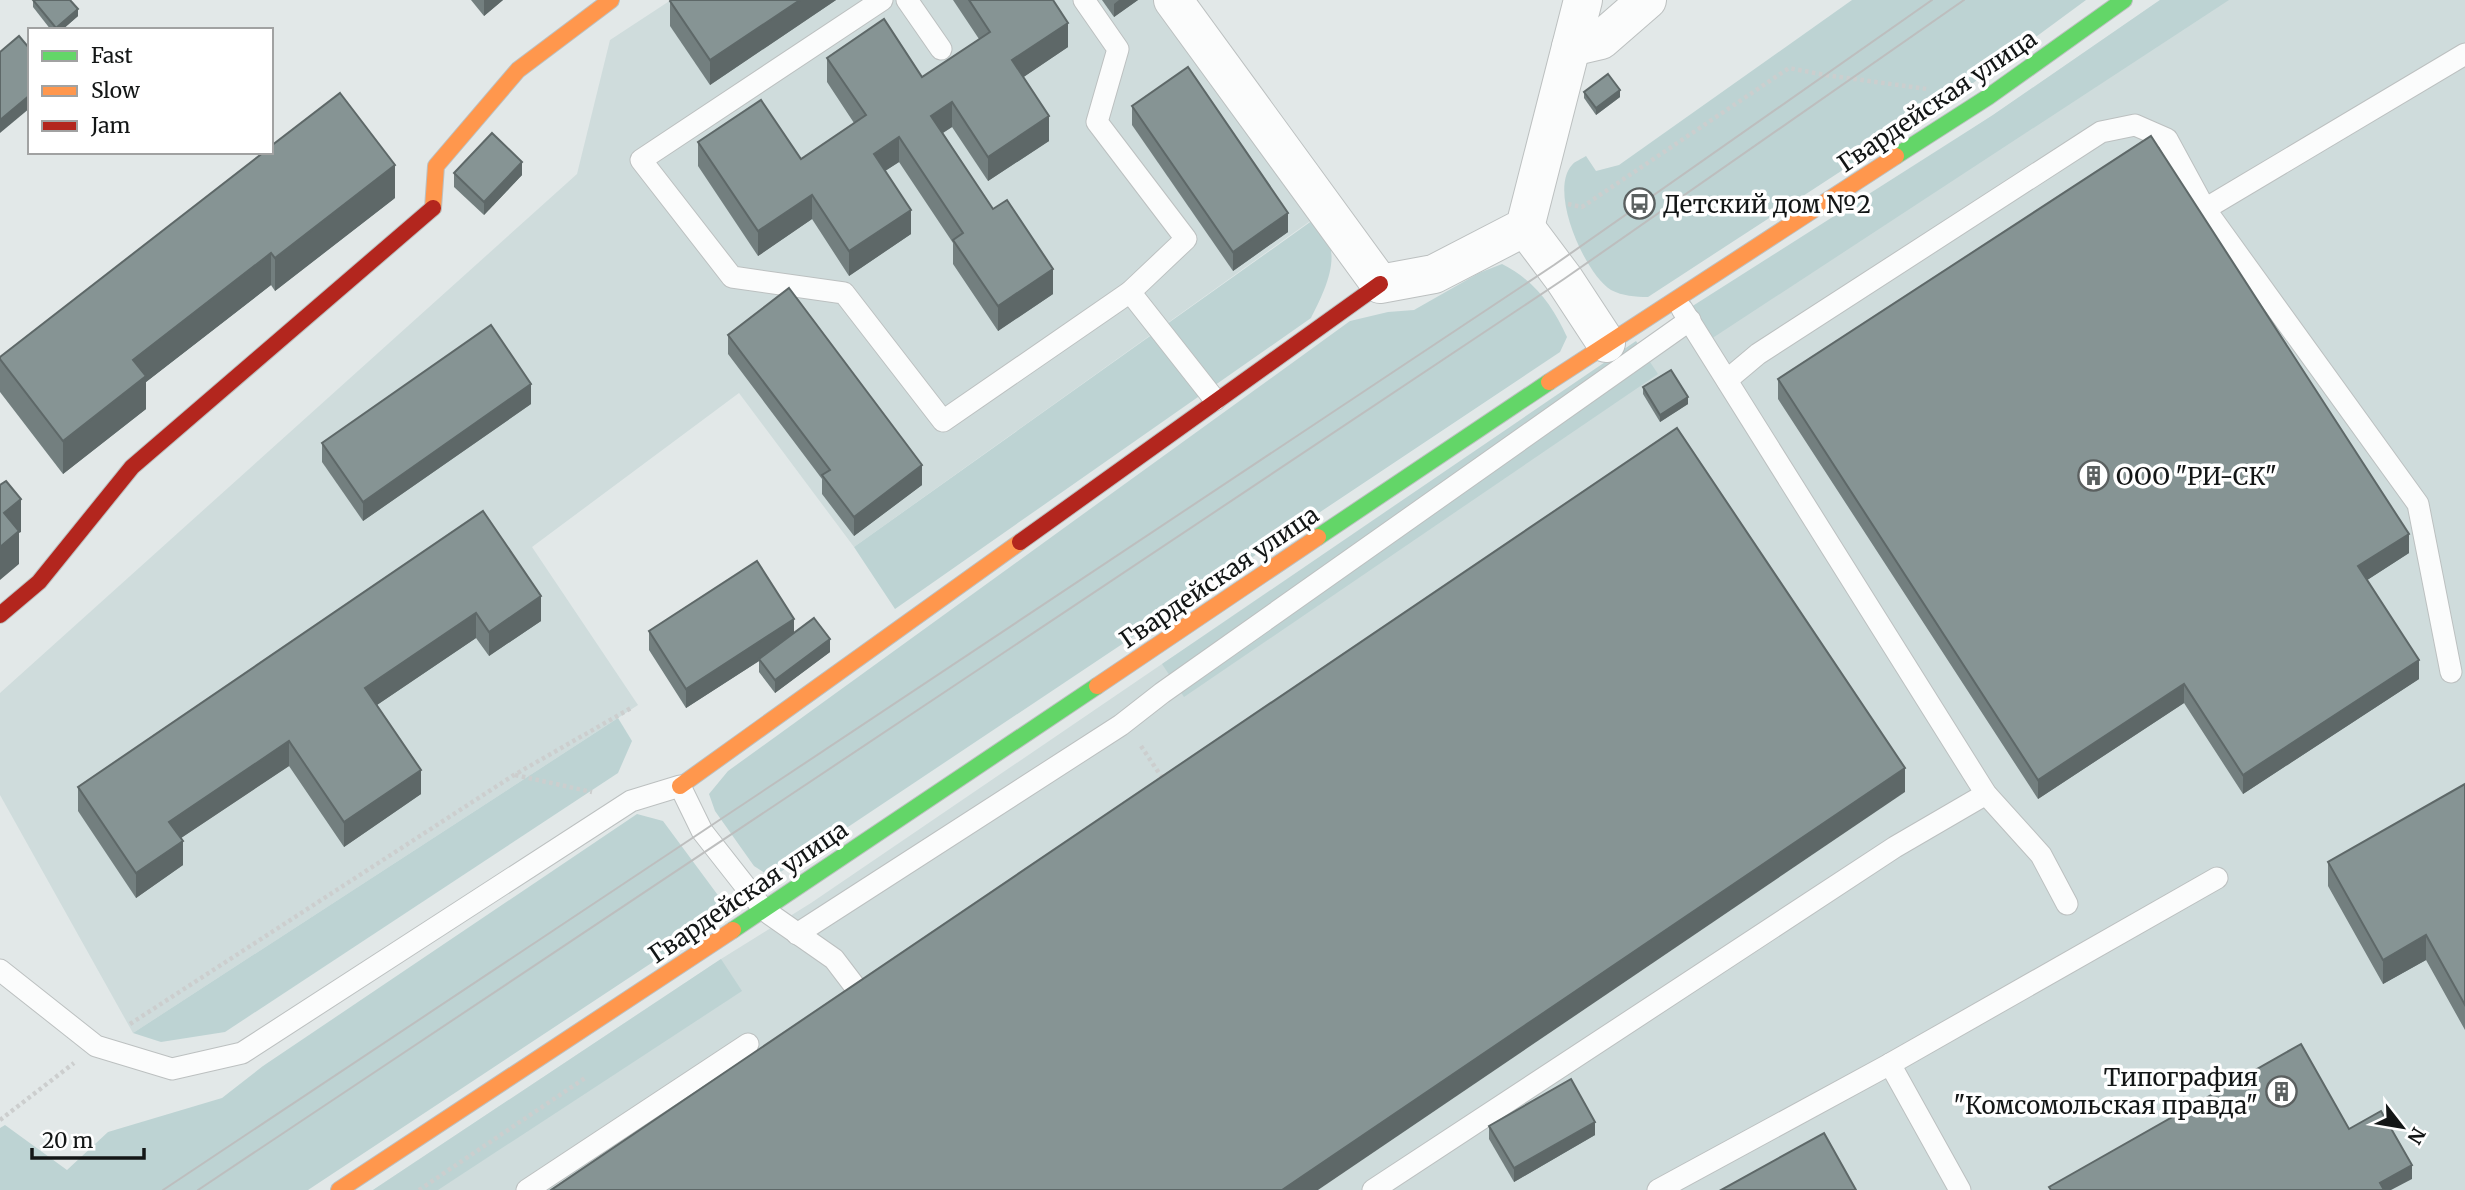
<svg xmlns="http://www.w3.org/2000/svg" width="2465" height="1190" font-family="Merriweather,serif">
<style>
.built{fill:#cfdcdc}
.green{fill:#bdd3d3}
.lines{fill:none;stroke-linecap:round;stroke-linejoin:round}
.lane-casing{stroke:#bcc0c0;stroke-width:23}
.street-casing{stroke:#bcc0c0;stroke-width:40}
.fast-casing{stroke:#bcc0c0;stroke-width:18}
.slow-casing{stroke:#bcc0c0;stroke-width:18}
.jam-casing{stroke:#bcc0c0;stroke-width:18}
.path{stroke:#cccece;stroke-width:4.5;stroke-dasharray:3.5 3.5;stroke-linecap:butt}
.lane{stroke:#fbfcfc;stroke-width:21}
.street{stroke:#fbfcfc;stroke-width:38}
.fast{stroke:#63d668;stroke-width:16}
.slow{stroke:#ff974d;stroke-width:16}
.jam{stroke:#b3261e;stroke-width:16}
.tram{stroke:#bdbebe;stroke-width:2}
.wall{fill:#737f7f}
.shaded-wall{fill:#5e6868}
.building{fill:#869494;stroke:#5e6868;stroke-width:2}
.labels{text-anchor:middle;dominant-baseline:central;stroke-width:7;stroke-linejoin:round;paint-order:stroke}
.street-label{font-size:24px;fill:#131616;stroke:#fff}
.poi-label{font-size:24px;fill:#131616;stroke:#fff;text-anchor:start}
</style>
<rect width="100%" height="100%" fill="#e2e8e8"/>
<g class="built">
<polygon points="671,0 1154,0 1313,219 854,547 739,393 532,547 638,705 133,1033 0,795 0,693 577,174 610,40"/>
<polygon points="2160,0 2465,0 2465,1190 373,1190 721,959 811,903 1162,664 1993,115"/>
</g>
<g class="green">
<path d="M1852,0H2086L1950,100L1648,297C1635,297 1623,296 1611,290C1585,274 1548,191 1572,165C1575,161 1582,159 1586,156L1596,171L1619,165Z"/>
<polygon points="2160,0 2229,0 1711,339 1691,307 1993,115"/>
<path d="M1313,220C1318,225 1324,231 1327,238C1340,262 1322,296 1311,318L895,609L854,547Z"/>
<path d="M1502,264C1534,280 1553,306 1567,337L1560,352L779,873L768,875L754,866L715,811L709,794L728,771L1350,321L1388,312L1414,310L1479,273Z"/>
<polygon points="1636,341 1658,374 1184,697 1162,664"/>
<polygon points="618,718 632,741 618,773 225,1032 161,1042 133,1033"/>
<polygon points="637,814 663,821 720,898 715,921 308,1190 0,1190 0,1128 5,1125 67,1170 108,1132 222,1098 263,1066"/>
<polygon points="721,959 742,991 438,1190 373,1190"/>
</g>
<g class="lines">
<defs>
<g id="lane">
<polyline points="882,0 641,160 732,277 844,293 943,421 1130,292 1186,239 1097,122 1118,49 1084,0"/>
<polyline points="907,0 941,49"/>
<polyline points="1130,292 1215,400"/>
<polyline points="1682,309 1986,794 2041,855 2067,904"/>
<polyline points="1727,380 1758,354 2101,132 2135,125 2167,139 2205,209"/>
<polyline points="2451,672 2418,504 2205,209 2465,54"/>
<polyline points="797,934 1121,725 1162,693 1690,320"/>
<polyline points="0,970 96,1046 172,1069 242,1053 631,801 680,786 702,831 764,910 834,959 866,1001"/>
<polyline points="1890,1064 2217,878"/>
<polyline points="527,1190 748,1044"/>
<polyline points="1373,1190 1895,847 1986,794"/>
<polyline points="1658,1190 1890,1064 1960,1190"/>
</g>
<g id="street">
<polyline points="1173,0 1380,284 1434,274 1525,227 1583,0"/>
<polyline points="1571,47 1601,40 1647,0"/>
<polyline points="1525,227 1564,279 1606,343"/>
</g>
<g id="fast">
<polyline points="1896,156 1988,97 2124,0"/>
<polyline points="1318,537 1549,382"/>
<polyline points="733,930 1097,686"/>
</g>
<g id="slow">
<polyline points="433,208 436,166 518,70 611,0"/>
<polyline points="1549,382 1896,156"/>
<polyline points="1097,686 1318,537"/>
<polyline points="680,786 1020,542"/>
<polyline points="339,1190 733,930"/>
</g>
<g id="jam">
<polyline points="1020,542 1380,284"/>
<polyline points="0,615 39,582 132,467 433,208"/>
</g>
</defs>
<use href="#lane" class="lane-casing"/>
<use href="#street" class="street-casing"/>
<use href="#fast" class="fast-casing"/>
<use href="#slow" class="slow-casing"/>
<use href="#jam" class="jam-casing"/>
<g class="path">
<polyline points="1568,204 1582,207 1789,68 1825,75 1927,89"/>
<polyline points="1141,746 1163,779"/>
<polyline points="515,775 592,792"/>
<polyline points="130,1024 514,775 631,708"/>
<polyline points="0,1120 74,1063"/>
<polyline points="419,1190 585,1078"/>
</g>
<use href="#lane" class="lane"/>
<use href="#street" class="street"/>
<use href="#fast" class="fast"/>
<use href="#slow" class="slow"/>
<use href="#jam" class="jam"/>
<g class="tram">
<polyline points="163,1190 1554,265 1932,0"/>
<polyline points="198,1190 1564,279 1964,0"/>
</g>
</g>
<g class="wall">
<polygon points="33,0 78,16 62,30 51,30 33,7"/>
<polygon points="471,0 503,0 484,16"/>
<polygon points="671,0 836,0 710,85 670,26 670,1"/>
<polygon points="953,0 1053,0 1068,47 1023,77 1049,141 988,181 952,127 943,133 993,209 1053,294 998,331 953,264 953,243 899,162 885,171 911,234 849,276 812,219 758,256 698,166 698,142 801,159 854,123 827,82 827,58 922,77 979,39"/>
<polygon points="1102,0 1138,0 1114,17"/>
<polygon points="1584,92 1620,97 1596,115 1584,98"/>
<polygon points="1132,106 1288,232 1233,271 1132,125"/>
<polygon points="454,173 522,175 484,215 454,187"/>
<polygon points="395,198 275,291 271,285 146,382 146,409 63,474 0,392 0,357"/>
<polygon points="728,335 922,485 854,536 822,494 822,479 728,354"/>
<polygon points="1778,379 2409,553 2367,580 2419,679 2243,794 2184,703 2038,799 1778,399"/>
<polygon points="1643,387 1688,404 1660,422 1643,394"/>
<polygon points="531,404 363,521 322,462 322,443"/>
<polygon points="483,511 541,621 489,656 476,638 377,705 421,794 344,847 289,766 181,838 183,865 136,898 78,811 78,787"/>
<polygon points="649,631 794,633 830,652 775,693 759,672 759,661 686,708 649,650"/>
<polygon points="2465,784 2465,1030 2426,960 2383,984 2328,886 2328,862"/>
<polygon points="1489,1126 1595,1135 1514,1182 1489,1139"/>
</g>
<g class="shaded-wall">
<polygon points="484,0 503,0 484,16"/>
<polygon points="800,0 836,0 710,85 710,60"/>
<polygon points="1119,0 1138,0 1114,17 1114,4"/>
<polygon points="78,9 78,16 62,30 56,30 56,28"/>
<polygon points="1068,23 1068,47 1012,85 1012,60"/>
<polygon points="1620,90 1620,97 1596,115 1596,108"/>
<polygon points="30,95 30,108 0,133 0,120"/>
<polygon points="952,102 952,127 931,140 931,116"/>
<polygon points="1049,116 1049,141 988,181 988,157"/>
<polygon points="899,137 899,162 874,178 874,154"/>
<polygon points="522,162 522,175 484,215 484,202"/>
<polygon points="395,165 395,198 275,291 275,258"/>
<polygon points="812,195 812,219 758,256 758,231"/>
<polygon points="911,210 911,234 849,276 849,251"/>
<polygon points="1288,213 1288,232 1233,271 1233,252"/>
<polygon points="271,253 271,285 146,382 146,409 63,474 63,441 133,360"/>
<polygon points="1053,269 1053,294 998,331 998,306"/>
<polygon points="531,384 531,404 363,521 363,502"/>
<polygon points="1688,397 1688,404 1660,422 1660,415"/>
<polygon points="922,465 922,485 854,536 854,517"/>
<polygon points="21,499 21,532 19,533 19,564 0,580 0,547 4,513"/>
<polygon points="2409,534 2409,553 2358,586 2358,566"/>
<polygon points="541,596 541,621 489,656 489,632"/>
<polygon points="476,613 476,638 365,713 365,688"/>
<polygon points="794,619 794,639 759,659 759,661 686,708 686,689"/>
<polygon points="830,639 830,652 775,693 775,680"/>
<polygon points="2419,660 2419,679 2243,794 2243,775"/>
<polygon points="2184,684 2184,703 2038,799 2038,780"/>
<polygon points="289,741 289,766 169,846 169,822"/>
<polygon points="1905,768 1905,792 1318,1190 1282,1190"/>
<polygon points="421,770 421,794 344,847 344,822"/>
<polygon points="183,841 183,865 136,898 136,873"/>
<polygon points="2426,935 2426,960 2383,984 2383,960"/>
<polygon points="1595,1122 1595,1135 1514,1182 1514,1168"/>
<polygon points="2412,1165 2412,1179 2391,1190 2380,1190 2380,1183"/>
</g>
<g class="building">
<polygon points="33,0 70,0 78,9 56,28"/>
<polygon points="671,0 800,0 710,60 670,1"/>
<polygon points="969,0 1053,0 1068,23 1012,60 1049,116 988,157 952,102 931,116 993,209 1007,200 1053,269 998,306 953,240 963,233 899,137 874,154 911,210 849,251 812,195 758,231 698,142 761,100 801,159 866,115 827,58 884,19 922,77 990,32"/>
<polygon points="19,36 30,49 30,95 0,120 0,52"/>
<polygon points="1188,67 1288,213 1233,252 1132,106"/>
<polygon points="1608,74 1620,90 1596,108 1584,92"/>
<polygon points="340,93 395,165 275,258 271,253 133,360 146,376 63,441 0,359 0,357 264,152 271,152 271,146"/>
<polygon points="492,133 522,162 484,202 454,173"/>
<polygon points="2151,136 2409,534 2358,566 2419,660 2243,775 2184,684 2038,780 1778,379"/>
<polygon points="789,288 922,465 854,517 822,475 830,470 728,335"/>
<polygon points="491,325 531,384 363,502 322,443"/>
<polygon points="1671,370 1688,397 1660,415 1643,387"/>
<polygon points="1677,428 1905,768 1282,1190 551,1190"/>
<polygon points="6,481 21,499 4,513 19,531 0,547 0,485"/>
<polygon points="483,511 541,596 489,632 476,613 365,688 421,770 344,822 289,741 169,822 183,841 136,873 78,787"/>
<polygon points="757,561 794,619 686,689 649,631"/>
<polygon points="814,618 830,639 775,680 759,659"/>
<polygon points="2465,784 2465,1005 2426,935 2383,960 2328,862"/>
<polygon points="2301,1044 2349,1129 2381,1111 2412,1165 2380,1183 2384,1190 2051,1190 2049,1187"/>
<polygon points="1571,1079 1595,1122 1514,1168 1489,1126"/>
<polygon points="1824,1133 1856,1190 1721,1190"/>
</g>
<defs>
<symbol id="bus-ring" viewBox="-11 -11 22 22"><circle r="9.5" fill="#fff" stroke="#5b6060" stroke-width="1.5"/><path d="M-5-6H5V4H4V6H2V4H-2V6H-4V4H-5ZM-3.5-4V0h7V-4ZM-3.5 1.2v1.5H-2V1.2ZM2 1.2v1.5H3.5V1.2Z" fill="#5b6060"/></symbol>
<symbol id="building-ring" viewBox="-11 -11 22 22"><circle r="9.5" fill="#fff" stroke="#5b6060" stroke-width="1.5"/><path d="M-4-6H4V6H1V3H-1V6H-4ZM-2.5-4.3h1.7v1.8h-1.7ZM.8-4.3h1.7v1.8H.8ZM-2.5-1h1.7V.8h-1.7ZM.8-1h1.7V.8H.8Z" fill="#5b6060"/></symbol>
</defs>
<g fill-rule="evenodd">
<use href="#bus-ring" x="1622" y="186" width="35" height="35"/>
<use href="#building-ring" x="2076" y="458" width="35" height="35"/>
<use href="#building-ring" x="2264" y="1074" width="35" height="35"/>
</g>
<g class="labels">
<g class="street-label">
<text transform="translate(1937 101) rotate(-34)">Гвардейская улица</text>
<text transform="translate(1219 577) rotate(-34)">Гвардейская улица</text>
<text transform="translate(748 892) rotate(-34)">Гвардейская улица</text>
</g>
<g class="poi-label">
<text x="1663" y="204">Детский дом №2</text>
<text x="2116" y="476">ООО "РИ-СК"</text>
<text x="2258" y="1077" text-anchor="end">Типография<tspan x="2258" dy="28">"Комсомольская правда"</tspan></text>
</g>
</g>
<rect x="28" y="28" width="245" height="126" fill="#ffffff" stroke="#a1a2a2" stroke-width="2"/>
<rect x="42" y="51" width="35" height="10" fill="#63d668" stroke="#a1a2a2" stroke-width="2"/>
<text x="91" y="63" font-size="21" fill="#131616">Fast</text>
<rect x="42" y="86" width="35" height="10" fill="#ff974d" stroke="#a1a2a2" stroke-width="2"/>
<text x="91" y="98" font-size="21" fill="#131616">Slow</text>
<rect x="42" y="121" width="35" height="10" fill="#b3261e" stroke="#a1a2a2" stroke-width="2"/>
<text x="91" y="133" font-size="21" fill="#131616">Jam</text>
<g transform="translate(2402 1127) rotate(121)" stroke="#ffffff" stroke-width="5" paint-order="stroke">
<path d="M0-5L12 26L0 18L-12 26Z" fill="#131616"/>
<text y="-10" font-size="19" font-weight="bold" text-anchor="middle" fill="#131616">N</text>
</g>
<path d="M32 1148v10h112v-10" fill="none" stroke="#131616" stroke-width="3.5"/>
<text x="42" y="1148" font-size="21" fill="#131616" stroke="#ffffff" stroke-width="5" paint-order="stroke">20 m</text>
</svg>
